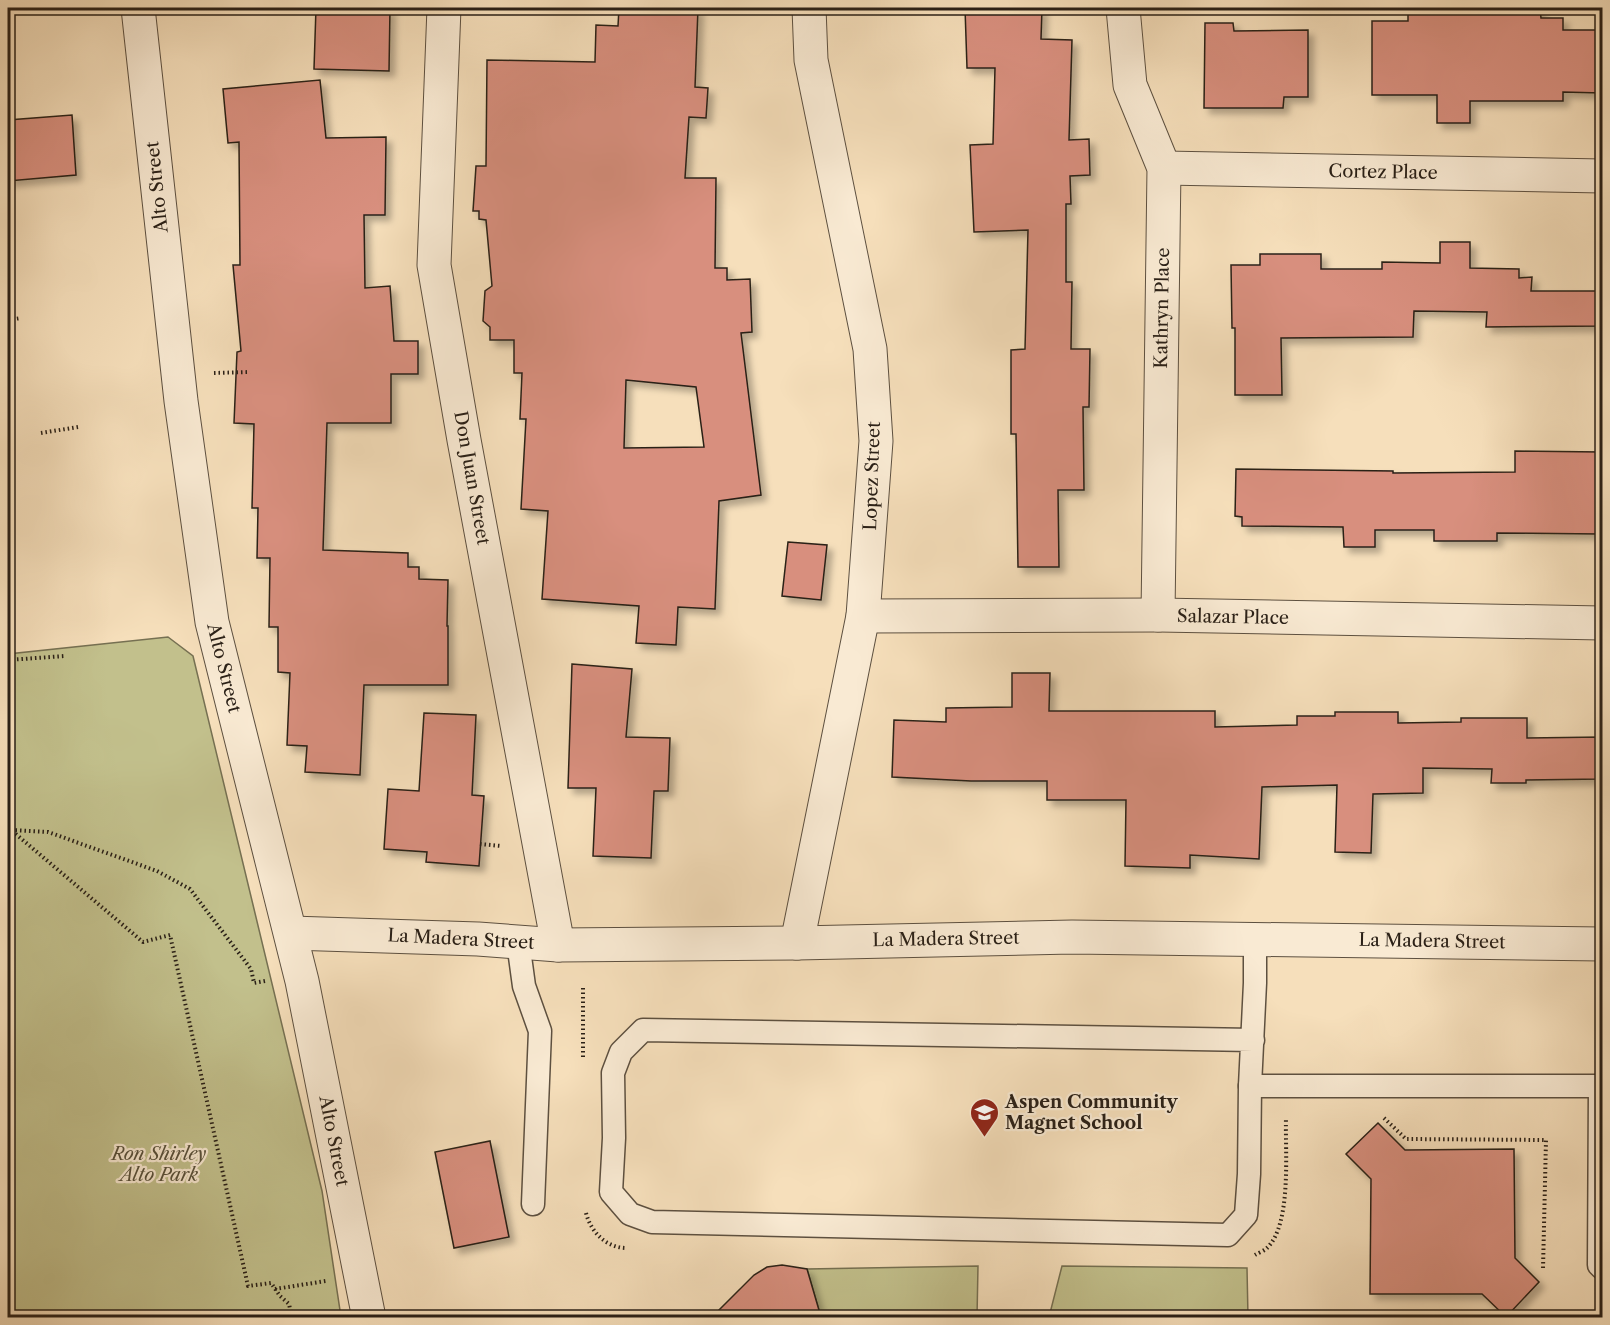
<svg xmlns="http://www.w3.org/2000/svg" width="1610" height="1325" font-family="'Libre Caslon Text',serif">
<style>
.green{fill:#c2c08c;stroke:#767052;stroke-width:1.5}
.building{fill:#d88f7e;stroke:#2a2017;stroke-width:1.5;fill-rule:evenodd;filter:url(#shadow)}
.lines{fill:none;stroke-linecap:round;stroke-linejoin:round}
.service-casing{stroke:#5d5040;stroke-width:25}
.minor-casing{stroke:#5d5040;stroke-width:35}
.path{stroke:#2a2017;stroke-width:4;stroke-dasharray:1.5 3;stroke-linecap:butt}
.service{stroke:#f9ead3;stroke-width:22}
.minor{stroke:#f9ead3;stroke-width:33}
.labels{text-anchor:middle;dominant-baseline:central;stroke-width:4.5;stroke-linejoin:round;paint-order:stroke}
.street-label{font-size:18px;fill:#2a2017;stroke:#f9ead3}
.poi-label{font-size:18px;font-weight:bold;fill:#2a2017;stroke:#f9ead3;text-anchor:start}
.park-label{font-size:18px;font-style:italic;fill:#58503a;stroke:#f9ead3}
</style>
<defs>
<filter id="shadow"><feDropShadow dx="5.5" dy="5.5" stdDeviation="3" flood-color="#0004"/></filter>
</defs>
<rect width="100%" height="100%" fill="#f6dfbb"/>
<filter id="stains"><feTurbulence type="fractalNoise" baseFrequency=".00333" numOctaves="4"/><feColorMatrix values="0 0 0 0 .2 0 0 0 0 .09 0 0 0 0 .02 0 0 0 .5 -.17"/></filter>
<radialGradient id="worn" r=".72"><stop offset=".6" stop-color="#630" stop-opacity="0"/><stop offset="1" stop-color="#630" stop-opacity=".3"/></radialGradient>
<g class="green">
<polygon points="168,637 193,656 322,1191 341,1317 8,1317 8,654"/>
<polygon points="978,1266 977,1317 821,1317 807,1269"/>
<polygon points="1062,1266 1247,1268 1248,1317 1049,1317"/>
</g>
<g class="building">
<polygon points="316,8 390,8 389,71 314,69"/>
<path d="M619,8H698L695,87L708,88L706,118L689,117L685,178H716L715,268H727V280L750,279L752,332L741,333L761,495L719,501L715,609L678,607L676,645L636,643L639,606L542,599L548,511L521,509L526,419H520L522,373H514V340H490V327L483,321L485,291L492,286L486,220L479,219V211H473L476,166H486L487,60L595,62L596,25L618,26ZM626,380L696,387L704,447L624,448Z"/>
<polygon points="965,8 1042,8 1041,39 1072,40 1069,140 1089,139 1090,175 1070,176 1071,204 1066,204 1066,282 1072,282 1071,349 1090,349 1089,407 1083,407 1084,490 1058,490 1059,567 1018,567 1016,434 1011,434 1011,350 1025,349 1028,230 974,232 970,145 993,144 995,68 967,68"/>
<polygon points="1408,8 1540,8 1541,18 1563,18 1563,30 1602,30 1602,93 1563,92 1563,101 1470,101 1470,123 1437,123 1437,95 1372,95 1372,21 1408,21"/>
<polygon points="1205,23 1233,23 1234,31 1308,30 1308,97 1284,97 1283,108 1204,108"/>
<polygon points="320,80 326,138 386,137 385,215 364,215 365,288 390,286 394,341 418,341 418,374 391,374 391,423 327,423 323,550 408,553 408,567 419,567 419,579 448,580 447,626 448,626 448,685 364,685 360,775 305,772 307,746 287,745 290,673 278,672 278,627 269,627 270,558 257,558 258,508 252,508 254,424 234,423 237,352 241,351 233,265 240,265 239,142 228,143 223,89"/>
<polygon points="72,115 76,175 8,181 8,120"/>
<polygon points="1440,242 1470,242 1470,268 1519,269 1519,278 1532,277 1531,291 1602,291 1602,326 1486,327 1487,312 1414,311 1413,337 1281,338 1282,395 1235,395 1235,328 1232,328 1231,265 1260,265 1260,254 1321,254 1321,269 1382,269 1382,262 1440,263"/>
<polygon points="1515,451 1601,452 1600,534 1497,533 1497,541 1434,541 1434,530 1375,530 1375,547 1344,547 1343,527 1242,526 1242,517 1235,516 1236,469 1393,471 1393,473 1515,472"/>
<polygon points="788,542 827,545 821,600 782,596"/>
<polygon points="572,664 632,669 626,737 670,738 668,791 654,791 651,858 593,856 596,788 568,788"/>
<polygon points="1012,673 1050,673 1049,711 1215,711 1215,727 1297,725 1297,716 1335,716 1335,712 1398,712 1398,723 1461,722 1461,718 1527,718 1527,738 1602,737 1602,779 1526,780 1526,783 1491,783 1492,769 1423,768 1423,793 1373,794 1371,853 1335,852 1337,785 1262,787 1259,859 1190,855 1190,868 1125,866 1126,800 1047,800 1047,781 971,781 892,777 894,720 946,722 946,708 1012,707"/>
<polygon points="424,713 476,715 472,795 484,796 479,866 426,862 427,852 384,849 388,789 419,791"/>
<polygon points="1378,1123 1405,1150 1514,1149 1515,1258 1539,1282 1506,1317 1482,1294 1370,1294 1371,1179 1346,1154"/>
<polygon points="490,1141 509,1237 454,1248 435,1152"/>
<polygon points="782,1265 807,1269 821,1317 712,1317 754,1275 767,1267"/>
</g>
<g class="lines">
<defs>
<g id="service">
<polyline points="518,942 524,986 540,1031 533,1204"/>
<polyline points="1253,1040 643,1030 621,1052 613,1073 614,1138 611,1192 630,1214 652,1222 1228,1235 1246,1215 1249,1174 1250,1086 1255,983 1255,939"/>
<polyline points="1250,1086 1600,1086 1599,1265 1602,1268"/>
</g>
<g id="minor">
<polyline points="138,8 181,401 212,622 302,981 369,1318"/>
<polyline points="444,8 434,265 464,440 558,945"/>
<polyline points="1123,8 1130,85 1164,168 1158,615"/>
<polyline points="1164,168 1602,176"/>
<polyline points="863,616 1158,615 1602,623"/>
<polyline points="291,933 478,939 558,945 797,943 1072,937 1602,944"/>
<polyline points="797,943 863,616 876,441 870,349 811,60 809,8"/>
</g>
</defs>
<use href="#service" class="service-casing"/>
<use href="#minor" class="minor-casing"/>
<g class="path">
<polyline points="8,320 21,318"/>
<polyline points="214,373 250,372"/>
<polyline points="41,433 78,427"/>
<polyline points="8,660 65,656"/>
<polyline points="8,830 11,830 143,942 170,935 248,1286 271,1283 280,1296 289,1304 292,1318"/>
<polyline points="11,830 48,832 157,871 190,889 251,969 254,983 265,981"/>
<polyline points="480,844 501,846"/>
<polyline points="583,988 583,1059"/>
<polyline points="1384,1118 1406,1139 1546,1140 1543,1269"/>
<path d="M586,1213C591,1232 606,1248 627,1248"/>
<path d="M1255,1255C1258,1253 1264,1251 1267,1248C1292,1224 1285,1151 1286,1118"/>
<polyline points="275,1289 326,1281"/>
</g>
<use href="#service" class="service"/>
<use href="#minor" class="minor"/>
</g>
<defs>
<symbol id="school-pin" viewBox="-11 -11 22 30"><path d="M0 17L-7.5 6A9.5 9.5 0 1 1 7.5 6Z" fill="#8f2418" stroke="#f9ead3"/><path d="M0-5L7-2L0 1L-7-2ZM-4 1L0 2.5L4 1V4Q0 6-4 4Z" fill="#fff"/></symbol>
</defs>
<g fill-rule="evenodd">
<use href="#school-pin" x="968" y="1096" width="33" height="45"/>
</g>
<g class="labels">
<g class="street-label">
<text transform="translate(1383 172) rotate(1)">Cortez Place</text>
<text transform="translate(157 187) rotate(-96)">Alto Street</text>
<text transform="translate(1162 308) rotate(-89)">Kathryn Place</text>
<text transform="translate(872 476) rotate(-88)">Lopez Street</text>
<text transform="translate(472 478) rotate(80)">Don Juan Street</text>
<text transform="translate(1233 617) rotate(1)">Salazar Place</text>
<text transform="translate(224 668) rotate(76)">Alto Street</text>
<text transform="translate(461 939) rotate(3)">La Madera Street</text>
<text transform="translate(946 939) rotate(-1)">La Madera Street</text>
<text transform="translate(1432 941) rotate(1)">La Madera Street</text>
<text transform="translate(334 1141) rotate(79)">Alto Street</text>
</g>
<g class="poi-label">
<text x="1005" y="1102">Aspen Community<tspan x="1005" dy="21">Magnet School</tspan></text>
</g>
<g class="park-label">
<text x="159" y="1154">Ron Shirley<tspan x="159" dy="21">Alto Park</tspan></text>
</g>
</g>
<rect width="1610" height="1325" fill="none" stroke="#f6dfbb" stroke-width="30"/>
<rect x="9" y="9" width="1592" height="1307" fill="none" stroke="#2a2017" stroke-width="3"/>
<rect x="15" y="15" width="1580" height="1295" fill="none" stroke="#2a2017" stroke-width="1.5"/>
<rect width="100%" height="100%" filter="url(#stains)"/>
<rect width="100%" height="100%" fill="url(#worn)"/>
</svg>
